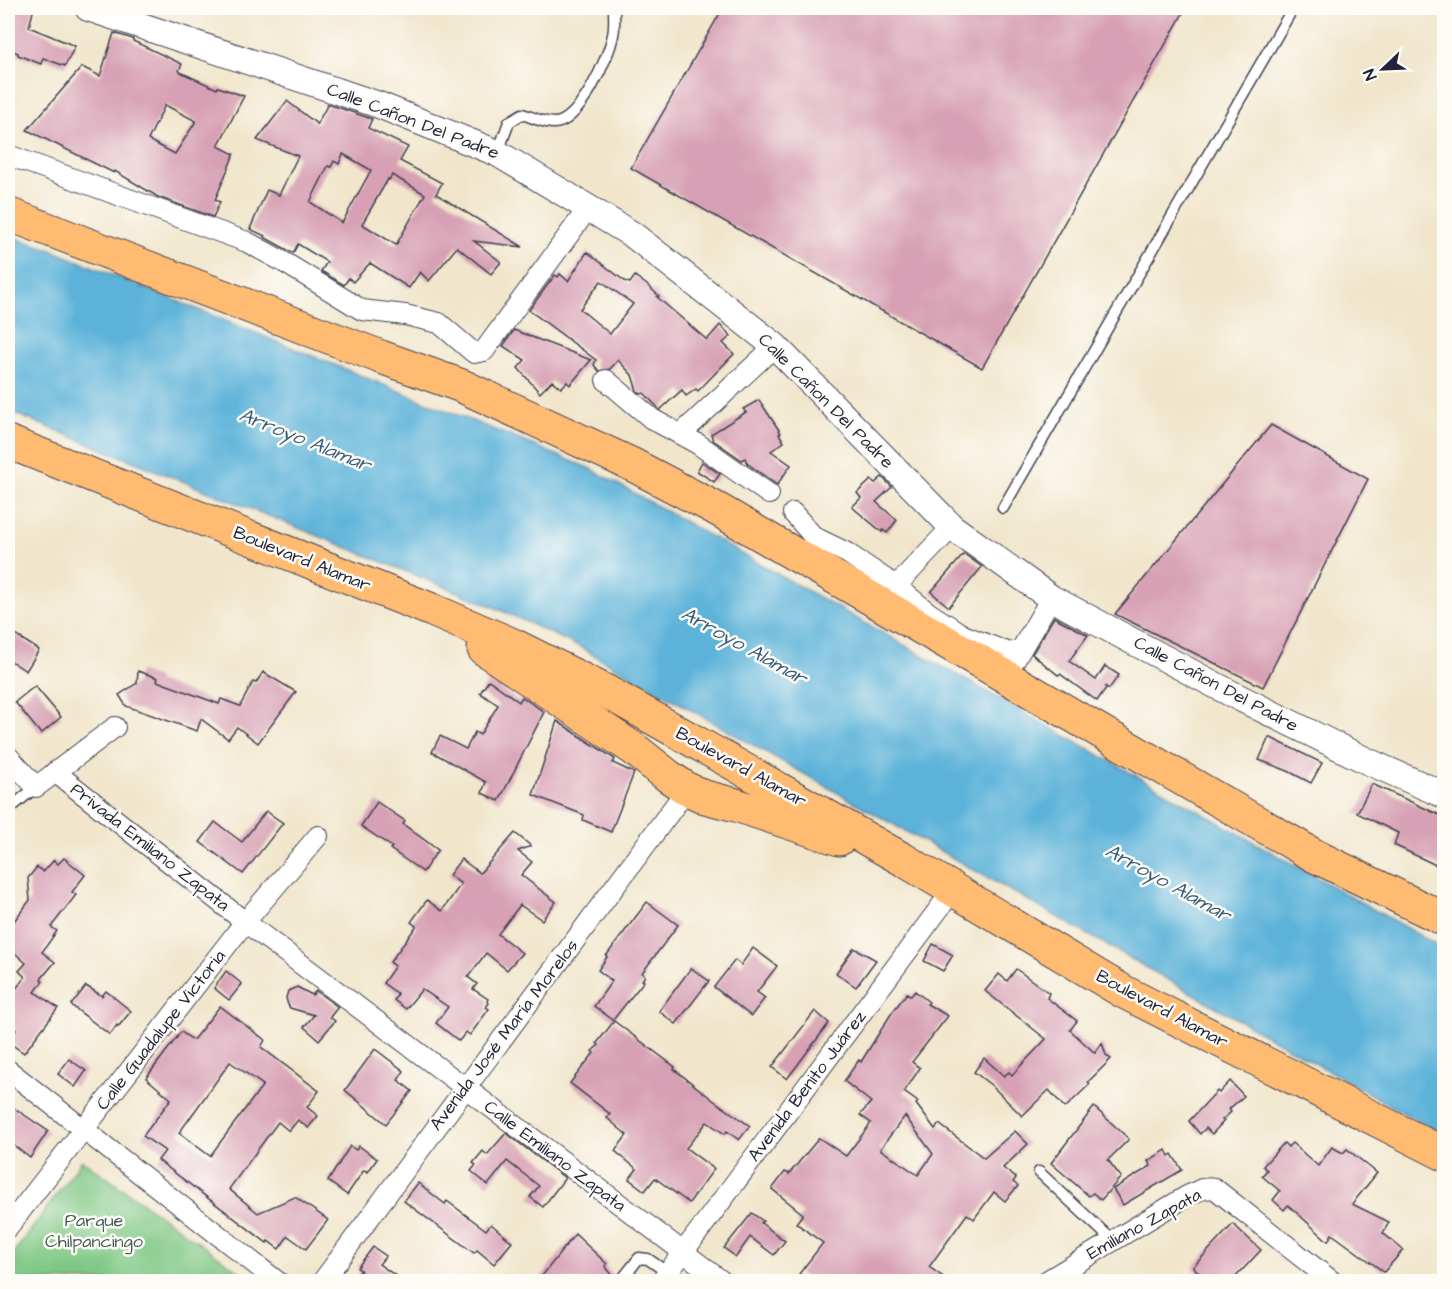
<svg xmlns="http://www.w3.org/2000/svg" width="1452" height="1289" font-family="'Architects Daughter',sans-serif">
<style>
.green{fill:#7ec784;stroke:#507460;stroke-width:1.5}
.water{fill:#5cb2d9;stroke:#3f6a8a;stroke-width:1.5}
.building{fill:#d7a0b4;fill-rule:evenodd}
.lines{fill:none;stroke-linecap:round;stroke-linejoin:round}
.service-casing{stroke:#413f51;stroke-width:13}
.minor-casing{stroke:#413f51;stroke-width:22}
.tertiary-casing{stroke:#413f51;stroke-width:28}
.trunk-casing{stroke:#413f51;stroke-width:35}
.service{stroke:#fff;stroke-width:10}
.minor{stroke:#fff;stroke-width:20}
.tertiary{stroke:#fff;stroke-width:26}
.trunk{stroke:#ffbb71;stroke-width:33}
.labels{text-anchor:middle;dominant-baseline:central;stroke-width:5;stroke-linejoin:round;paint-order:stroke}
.street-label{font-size:18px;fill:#22223b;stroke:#fdfcf7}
.park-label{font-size:18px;fill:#425c55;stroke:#fdfcf7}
.water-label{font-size:20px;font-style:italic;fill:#395c7a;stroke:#fdfcf7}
</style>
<rect width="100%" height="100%" fill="#fdfcf7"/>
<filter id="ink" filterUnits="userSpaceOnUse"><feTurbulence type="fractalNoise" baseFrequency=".0167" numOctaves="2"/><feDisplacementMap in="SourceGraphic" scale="12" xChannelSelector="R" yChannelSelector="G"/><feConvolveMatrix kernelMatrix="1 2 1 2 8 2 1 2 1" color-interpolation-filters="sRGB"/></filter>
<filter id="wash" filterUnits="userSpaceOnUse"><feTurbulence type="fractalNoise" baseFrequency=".008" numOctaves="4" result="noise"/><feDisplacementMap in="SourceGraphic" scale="24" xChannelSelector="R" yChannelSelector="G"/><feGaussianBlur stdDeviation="1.35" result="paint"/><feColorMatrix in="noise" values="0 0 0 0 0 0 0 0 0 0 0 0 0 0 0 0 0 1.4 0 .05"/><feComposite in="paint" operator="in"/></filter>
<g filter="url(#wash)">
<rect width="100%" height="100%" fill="#f1e6cc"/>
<polygon class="green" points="82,1160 253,1281 8,1281 8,1261"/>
<polygon class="water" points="8,236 44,247 591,469 1444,949 1444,1136 580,647 492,606 8,411"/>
<g id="blocks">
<g class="building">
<polygon points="13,8 34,8 29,27 75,46 65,66 43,58 41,64 18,55 18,53 8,49 8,29"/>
<polygon points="723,8 1186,8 982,368 631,168"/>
<path d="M114,33L133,39V41L182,64L179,70L180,72L217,89L218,87L244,96L218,146L234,154L215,200L220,202L213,217L158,197L115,171L114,173L27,130L82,67L100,76ZM165,105L196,121L175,154L148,140Z"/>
<path d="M287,101L317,124L328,104L372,119L368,128L408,147L400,161L442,183L436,194L523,247L474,241L501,262L491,274L457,247L429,281L420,272L409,288L370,263L353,282L349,278L344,285L321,271L327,262L298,244L293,253L264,237L265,236L250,229L267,190L279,195L298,156L257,140ZM343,154L371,170L342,223L310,202L328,166L331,167L334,161L339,164ZM392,175L425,194L396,245L362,224L388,179L389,180Z"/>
<path d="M587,252L626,282L630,283L635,276L647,285L659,296L657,297L707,340L720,325L731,336L723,343L734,354L698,391L696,389L686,396L682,390L660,410L644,393L641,394L637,391L632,375L618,360L610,369L599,371L594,365L596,360L529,310L555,275L558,277L560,274L568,281ZM601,281L633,304L610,334L580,309Z"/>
<polygon points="514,330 591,360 570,385 567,382 561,388 552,381 540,393 518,368 525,360 503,346"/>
<polygon points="759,400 781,433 779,434 784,442 771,451 791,465 777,485 748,464 745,458 742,460 713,440 711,434 746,412 743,409"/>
<polygon points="1271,425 1368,479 1263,687 1115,614"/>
<polygon points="702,462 720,474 714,482 697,471"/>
<polygon points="882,477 892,487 876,502 897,520 887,533 883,530 882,532 852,507 861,498 857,493 871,480 875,483"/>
<polygon points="964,554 982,567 949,607 931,592"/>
<polygon points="1054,617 1088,635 1069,661 1096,680 1105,666 1119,675 1109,689 1105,686 1106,688 1097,701 1060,674 1058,675 1032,654"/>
<polygon points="8,630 39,650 26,671 8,659"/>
<polygon points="138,671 158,678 157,681 219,704 221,699 240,706 253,682 256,683 263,672 296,692 258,743 237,727 228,739 201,719 197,731 126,706 119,695 137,683"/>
<polygon points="489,680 519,702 522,697 544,712 499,801 482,793 486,782 432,752 440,736 466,749 475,732 480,735 498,705 480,693"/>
<polygon points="35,686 61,717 41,734 15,702"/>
<polygon points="557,721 615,759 613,763 634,773 611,832 583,820 584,815 533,795"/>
<polygon points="1269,737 1322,763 1311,783 1288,771 1259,760"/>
<polygon points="1372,784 1444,817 1444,869 1394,845 1398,833 1357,813"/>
<polygon points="377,802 405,821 403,824 438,850 423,872 390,849 392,847 361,826"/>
<polygon points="266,811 283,823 243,874 200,842 215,822 242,842"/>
<polygon points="515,833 531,846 518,851 532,862 521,875 556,902 542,920 520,905 498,934 522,953 507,970 486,953 468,977 477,984 473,989 488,999 487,1001 489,1003 486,1007 489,1009 470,1035 466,1032 459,1041 436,1023 448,1007 422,989 406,1009 394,1000 398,994 383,983 395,966 390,962 415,928 416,926 411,922 427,900 442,911 461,884 449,875 461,859 480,873"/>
<polygon points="64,858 85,875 72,892 76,895 51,927 57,931 42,952 55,962 41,979 43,981 35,992 58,1008 24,1053 8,1042 16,1030 8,1023 8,999 25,977 19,971 26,963 8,947 8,929 30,900 28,878 37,867 43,872 54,860 58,864"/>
<polygon points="647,902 678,925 642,973 645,976 642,980 644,981 613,1020 594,1006 612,981 598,970 607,957 606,956"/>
<polygon points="933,944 953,955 943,971 924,961"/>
<polygon points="753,948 777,966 757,992 765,998 751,1016 714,987 735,960 741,965"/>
<polygon points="854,948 876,960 856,987 836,973"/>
<polygon points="691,968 709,981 676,1024 659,1011"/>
<polygon points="1016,969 1049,993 1047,998 1077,1021 1070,1030 1095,1053 1102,1043 1106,1055 1111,1059 1088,1082 1090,1084 1065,1108 1049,1090 1022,1116 991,1085 974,1072 984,1058 1004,1076 1009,1072 1012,1075 1046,1039 985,991 999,974 1007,981"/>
<polygon points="226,971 242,984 229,1000 214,988"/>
<polygon points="86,986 102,996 106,991 131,1011 118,1027 117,1025 110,1035 71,1005"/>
<polygon points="297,987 312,995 316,991 338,1007 330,1017 335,1021 319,1040 304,1027 314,1015 290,1008 288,1005 286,998 288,991"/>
<path d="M915,991L929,1002L927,1004L948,1016L912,1062L920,1068L904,1092L918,1102L916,1104L935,1129L939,1124L984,1158L1015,1131L1028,1144L1003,1168L1016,1178L1013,1182L1018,1186L1005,1201L994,1192L974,1219L967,1214L929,1267L949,1281H809L799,1274L823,1243L796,1223L803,1214L772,1189L785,1172L789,1174L819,1138L846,1156L871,1123L860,1115L871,1102L844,1081L859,1060L861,1062L891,1014L907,993L911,996ZM905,1116L933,1154L918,1175L880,1149Z"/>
<path d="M220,1006L265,1040L261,1047L319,1091L307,1107L318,1116L308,1128L298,1120L289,1131L278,1122L229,1189L258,1213L295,1197L328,1220L306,1249L288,1236L279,1249L268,1241L267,1243L158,1160L165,1151L143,1136L171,1099L146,1078L181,1032L193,1040ZM230,1062L263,1085L210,1156L179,1133Z"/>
<polygon points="815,1011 829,1023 787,1079 772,1067"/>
<polygon points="614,1021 675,1067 674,1069 713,1100 750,1126 739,1140 727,1131 725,1134 707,1122 686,1148 714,1169 689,1203 655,1178 645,1191 629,1179 637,1169 615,1151 627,1135 607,1118 610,1114 570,1083 594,1053 592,1051 599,1045 597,1043"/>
<polygon points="375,1049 404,1071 398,1080 412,1091 386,1124 345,1090"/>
<polygon points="69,1059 86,1071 75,1087 58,1074"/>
<polygon points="1230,1081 1244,1096 1229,1109 1231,1112 1222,1120 1224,1121 1212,1134 1206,1128 1200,1134 1189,1121 1217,1091 1219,1093"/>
<polygon points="8,1104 48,1131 30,1158 8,1141"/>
<polygon points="1094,1107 1129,1139 1108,1160 1121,1177 1101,1200 1093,1193 1089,1196 1051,1163"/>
<polygon points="506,1133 565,1178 543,1207 530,1197 539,1186 507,1161 488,1185 471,1171 476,1165 473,1163 483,1151 487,1155"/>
<polygon points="1284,1143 1288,1147 1292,1143 1318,1166 1332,1147 1343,1153 1347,1149 1377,1173 1352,1204 1389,1222 1383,1233 1403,1250 1384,1272 1332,1234 1328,1241 1288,1205 1284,1210 1273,1200 1280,1191 1262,1176 1267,1170 1263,1166"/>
<polygon points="350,1146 356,1150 359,1146 377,1159 368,1172 364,1170 347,1195 328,1181"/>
<polygon points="1166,1150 1169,1156 1172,1154 1182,1170 1123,1205 1113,1189 1151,1166 1148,1161"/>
<polygon points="418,1183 445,1204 447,1201 486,1230 491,1224 512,1242 494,1264 477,1250 474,1253 404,1201"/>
<polygon points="752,1213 763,1221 761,1223 785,1241 774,1255 750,1237 736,1257 724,1248"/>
<polygon points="1233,1224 1261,1250 1232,1281 1207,1281 1193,1267"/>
<polygon points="575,1234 607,1264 605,1266 614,1277 613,1281 538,1281"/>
<polygon points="373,1247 386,1256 379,1264 403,1281 353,1281 361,1270 357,1268"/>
</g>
</g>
</g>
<g filter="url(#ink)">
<use href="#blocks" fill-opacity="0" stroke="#413f51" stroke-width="1.5"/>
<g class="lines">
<defs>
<g id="service">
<path d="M498,152L509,122L522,114C532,117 544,123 554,123C579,124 609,57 613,35C615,27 614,16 614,8"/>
<polyline points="1003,508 1293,8"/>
<polyline points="8,810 36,787"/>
<polyline points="1039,1172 1112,1240"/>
<polyline points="620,1282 639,1258 648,1259 668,1273"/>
</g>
<g id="minor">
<polyline points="8,155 247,242 282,261 362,310 405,315 439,323 474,353 484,351 589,207"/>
<polyline points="606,380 652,419 698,444 769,494"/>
<polyline points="681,434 775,346"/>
<polyline points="793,513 814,537 847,553 896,586 929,613 963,635 1009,653 1020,650"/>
<polyline points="896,586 952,527"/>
<polyline points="1015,660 1051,598"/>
<polyline points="8,756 36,787 115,727"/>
<polyline points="55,772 245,922 723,1282"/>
<polyline points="8,1070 278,1282"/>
<polyline points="8,1227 245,922 318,836"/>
<polyline points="322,1282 687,789"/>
<polyline points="661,1282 953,890"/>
<polyline points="1045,1282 1187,1196 1202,1189 1214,1188 1333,1282"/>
</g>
<polyline id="tertiary" points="88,8 379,105 497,153 633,235 775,346 952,527 1051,598 1232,694 1367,761 1444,795"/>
<g id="trunk">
<polyline points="8,214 381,357 462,386 633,465 715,508 1315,856 1444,919"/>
<polyline points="8,442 432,610 513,645 607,692 904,860 1124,992 1444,1154"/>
<polyline points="484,649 634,749 668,776 687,789 705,797 736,805 839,839"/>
</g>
</defs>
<use href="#service" class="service-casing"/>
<use href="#minor" class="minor-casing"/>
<use href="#tertiary" class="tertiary-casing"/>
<use href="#trunk" class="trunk-casing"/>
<use href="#service" class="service"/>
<use href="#minor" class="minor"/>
<use href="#tertiary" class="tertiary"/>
<use href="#trunk" class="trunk"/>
</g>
</g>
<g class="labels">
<g class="street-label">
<text transform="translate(413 121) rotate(21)">Calle Cañon Del Padre</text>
<text transform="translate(826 401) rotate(45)">Calle Cañon Del Padre</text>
<text transform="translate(302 559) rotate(22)">Boulevard Alamar</text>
<text transform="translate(1216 684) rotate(28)">Calle Cañon Del Padre</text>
<text transform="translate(741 767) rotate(29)">Boulevard Alamar</text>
<text transform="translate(150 847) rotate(38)">Privada Emiliano Zapata</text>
<text transform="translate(1162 1009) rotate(28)">Boulevard Alamar</text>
<text transform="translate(161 1030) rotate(-52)">Calle Guadalupe Victoria</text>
<text transform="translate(504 1035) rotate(-53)">Avenida José María Morelos</text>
<text transform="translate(807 1086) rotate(-53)">Avenida Benito Juárez</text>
<text transform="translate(555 1156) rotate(37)">Calle Emiliano Zapata</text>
<text transform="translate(1144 1224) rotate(-29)">Emiliano Zapata</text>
</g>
<g class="park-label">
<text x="94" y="1220">Parque<tspan x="94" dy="21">Chilpancingo</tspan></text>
</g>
<g class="water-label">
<text transform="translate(305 440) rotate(22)">Arroyo Alamar</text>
<text transform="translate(744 646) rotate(29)">Arroyo Alamar</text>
<text transform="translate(1168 883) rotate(29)">Arroyo Alamar</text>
</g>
</g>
<rect width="1452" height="1289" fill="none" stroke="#fdfcf7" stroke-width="30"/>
<g transform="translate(1383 69) rotate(247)" stroke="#fdfcf7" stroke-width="4.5" paint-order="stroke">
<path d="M0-4.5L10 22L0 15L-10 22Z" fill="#22223b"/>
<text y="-9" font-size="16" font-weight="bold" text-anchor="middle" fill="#22223b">N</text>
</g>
</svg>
